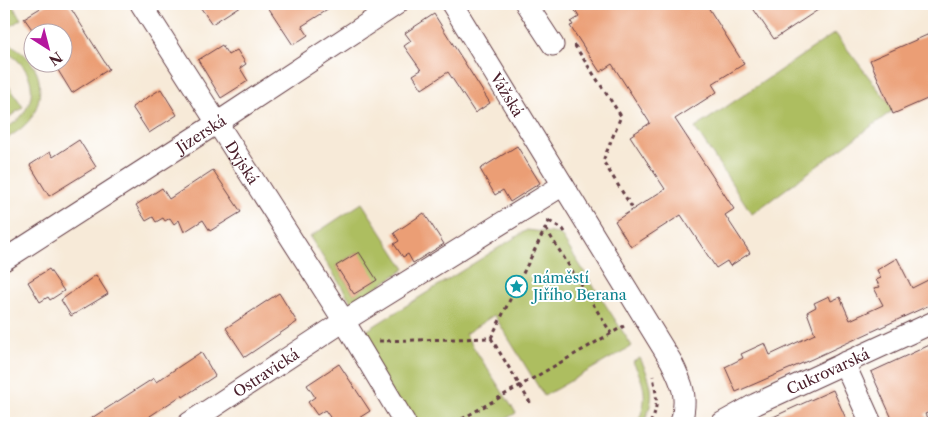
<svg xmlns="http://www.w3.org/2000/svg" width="938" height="427" font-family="'Libre Caslon Text',serif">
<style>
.green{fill:#adbe61;stroke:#7c6e46;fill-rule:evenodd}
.building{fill:#eb9e74}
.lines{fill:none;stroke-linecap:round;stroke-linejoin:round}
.minor-casing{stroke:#643d45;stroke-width:23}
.path{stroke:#643d45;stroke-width:3;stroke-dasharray:4 4;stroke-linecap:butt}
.minor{stroke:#fff;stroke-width:21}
.labels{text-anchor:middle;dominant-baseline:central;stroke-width:4;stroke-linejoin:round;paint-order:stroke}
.street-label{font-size:15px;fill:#4a1f2b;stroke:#fff}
.culture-label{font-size:15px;fill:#0d838f;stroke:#fff;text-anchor:start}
</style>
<rect width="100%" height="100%" fill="#fff"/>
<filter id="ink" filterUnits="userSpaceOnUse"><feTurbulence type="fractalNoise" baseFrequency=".02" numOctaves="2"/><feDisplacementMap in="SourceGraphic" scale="10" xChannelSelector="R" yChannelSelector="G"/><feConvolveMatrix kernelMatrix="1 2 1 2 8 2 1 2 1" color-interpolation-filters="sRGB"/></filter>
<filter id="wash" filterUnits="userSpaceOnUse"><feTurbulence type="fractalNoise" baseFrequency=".0096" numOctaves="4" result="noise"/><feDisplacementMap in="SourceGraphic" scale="20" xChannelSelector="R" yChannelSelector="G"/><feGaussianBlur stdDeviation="1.12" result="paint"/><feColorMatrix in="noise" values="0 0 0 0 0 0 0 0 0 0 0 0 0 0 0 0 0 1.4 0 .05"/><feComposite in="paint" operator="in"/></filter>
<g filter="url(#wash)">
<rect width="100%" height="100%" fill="#f7ead8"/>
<g class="green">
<polygon points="12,5 21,19 4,31 4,12"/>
<polygon points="835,33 888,102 892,111 752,214 695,128"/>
<path d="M4,42C37,54 50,88 31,118C24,128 13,134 4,141V130C11,125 20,120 25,111C40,88 27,62 4,51Z"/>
<polygon points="4,79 23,107 4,121"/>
<path d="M362,203L405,269L352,303L310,237ZM358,252L376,280L354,294L336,266Z"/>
<polygon points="527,230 560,234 632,346 544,396 494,315 465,334 516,413 499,423 409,423 358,336 439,285"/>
<path d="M640,358C652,382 657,398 643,423H637C649,400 645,384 633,362Z"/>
</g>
<g id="blocks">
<g class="building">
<polygon points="47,4 68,4 109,69 72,93 53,62 62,62 62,32 34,32 24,18"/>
<polygon points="198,4 243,4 212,24"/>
<polygon points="266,4 337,4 302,26 308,35 293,45"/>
<polygon points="571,4 706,4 744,64 712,84 717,92 675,119 734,209 725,215 750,253 730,266 727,261 716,268 681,215 631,247 615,221 665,189 630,136 650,123 612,64 600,72 570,26 573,25 571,22 579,17"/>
<polygon points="750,4 827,4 774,39"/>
<polygon points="434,14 490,103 475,113 448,72 422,89 413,75 421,70 404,46 411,41 405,33"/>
<polygon points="934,32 934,96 893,114 870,60"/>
<polygon points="222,45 228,55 237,50 246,64 240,68 248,81 221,98 198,60"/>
<polygon points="161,89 177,115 149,133 132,107"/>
<polygon points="79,140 96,167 49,196 30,165 50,152 53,157"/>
<polygon points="517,146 540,183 510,202 503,190 495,195 480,169"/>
<polygon points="213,170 241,212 210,231 203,220 184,232 179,220 174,224 170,218 165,221 163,218 156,222 153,217 146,221 136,205 162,188 169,199"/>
<polygon points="424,213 444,244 413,263 408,254 403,257 394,244 399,241 394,233"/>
<polygon points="359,252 377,280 354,294 336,266"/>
<polygon points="897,258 912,288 934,277 934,303 812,359 736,392 725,367 743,358 741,354 765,343 770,355 815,334 807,312 816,307 814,303 829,296 831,301 840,297 850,320 883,305 874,288 880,287 876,280 881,278 877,270"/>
<polygon points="49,269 64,291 50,300 48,297 40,302 28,282"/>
<polygon points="96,275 108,294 71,316 61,300"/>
<polygon points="279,293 297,322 245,357 226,328"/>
<polygon points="934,343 934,410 925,414 930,423 894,423 871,372"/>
<polygon points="201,352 215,376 183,397 182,395 150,416 150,417 142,423 84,423 154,378 156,382"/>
<polygon points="339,364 370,411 351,423 334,423 325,410 317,415 308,402 315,397 307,385"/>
<polygon points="833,390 848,423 760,423 806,402"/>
</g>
</g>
</g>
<g filter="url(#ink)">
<use href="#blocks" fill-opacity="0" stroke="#643d45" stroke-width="1"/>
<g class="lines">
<defs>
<g id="minor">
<path id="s1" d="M141,4L344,321L405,423"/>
<path id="s2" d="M452,4L671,361C683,385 688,397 681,423"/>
<polyline points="526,4 553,45"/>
<path id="s3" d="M4,260L217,123L397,4"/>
<polyline points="844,363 871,423"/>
<path id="s4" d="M189,423L344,321L563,185"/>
<path id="s5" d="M722,423L756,404L934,322"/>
</g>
</defs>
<use href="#minor" class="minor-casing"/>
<g class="path">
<polyline points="574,46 575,46 621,116 603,161 633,209"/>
<polyline points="549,221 563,229 565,232"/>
<polyline points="546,229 611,333"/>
<polyline points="491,338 531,404"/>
<polyline points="379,341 491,338 549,221 547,218"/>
<polyline points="455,423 624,326"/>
<path d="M650,423C660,406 656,394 653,376"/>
</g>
<use href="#minor" class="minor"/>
</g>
</g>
<defs>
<symbol id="sight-ring" viewBox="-11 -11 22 22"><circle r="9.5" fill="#fff" stroke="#0f9aa8" stroke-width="1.5"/><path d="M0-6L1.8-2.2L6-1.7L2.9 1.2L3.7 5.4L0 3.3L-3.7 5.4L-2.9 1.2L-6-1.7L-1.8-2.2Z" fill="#0f9aa8"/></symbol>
</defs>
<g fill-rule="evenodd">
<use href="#sight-ring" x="504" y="274" width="25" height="25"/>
</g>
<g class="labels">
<g class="street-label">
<text stroke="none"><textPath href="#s2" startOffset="106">Vážská</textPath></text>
<text stroke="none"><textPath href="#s3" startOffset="234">Jizerská</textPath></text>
<text stroke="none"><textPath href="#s1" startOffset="188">Dyjská</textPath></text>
<text stroke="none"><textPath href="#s5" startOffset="118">Cukrovarská</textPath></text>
<text stroke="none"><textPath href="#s4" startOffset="92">Ostravická</textPath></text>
</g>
<g class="culture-label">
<text x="533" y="277">náměstí<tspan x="533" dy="17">Jiřího Berana</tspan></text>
</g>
</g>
<rect width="938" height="427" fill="none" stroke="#fff" stroke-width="20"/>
<g transform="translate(48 48) rotate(144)"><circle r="24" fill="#ffffff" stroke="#b7a5aa"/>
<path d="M0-4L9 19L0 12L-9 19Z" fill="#b5179e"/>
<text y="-8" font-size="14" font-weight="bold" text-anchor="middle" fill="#4a1f2b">N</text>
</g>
</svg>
